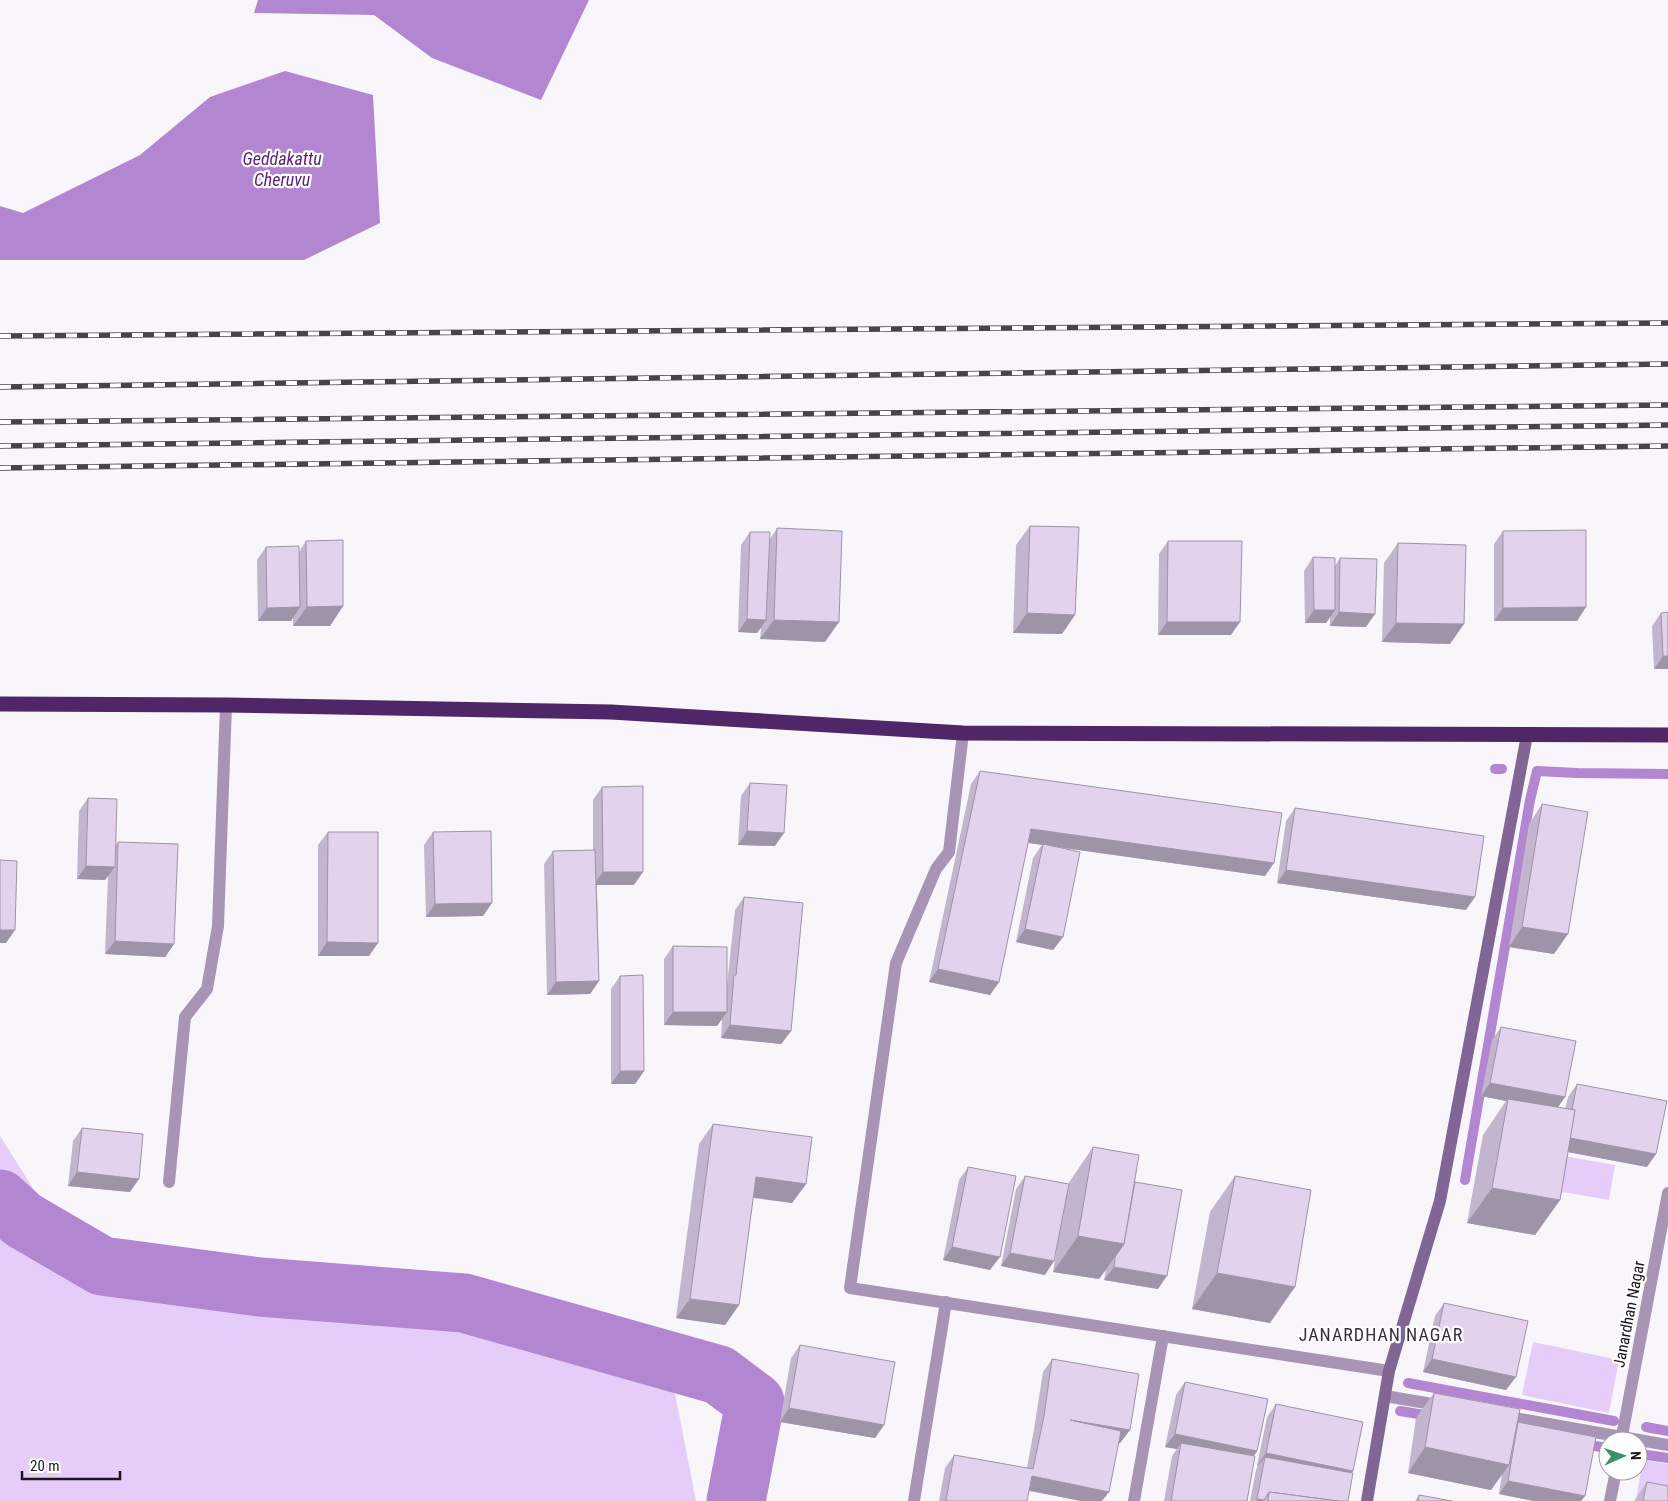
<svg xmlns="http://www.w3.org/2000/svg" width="1668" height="1501" font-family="'Roboto Condensed',sans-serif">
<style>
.green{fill:#e6ccf9}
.water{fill:#b286d0}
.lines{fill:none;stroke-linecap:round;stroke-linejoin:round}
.stream{stroke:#b286d0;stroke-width:10}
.river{stroke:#b286d0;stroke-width:59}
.street{stroke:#a895b6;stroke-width:12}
.secondary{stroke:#816695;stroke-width:12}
.highway{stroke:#4f2667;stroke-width:15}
.rail-casing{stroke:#47434b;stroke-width:5.5}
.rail{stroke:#fff;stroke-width:4;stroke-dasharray:11;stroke-linecap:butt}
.wall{fill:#c2b5cd}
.shaded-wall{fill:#9e93a7}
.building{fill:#e2d2ee;stroke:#9e93a7}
.labels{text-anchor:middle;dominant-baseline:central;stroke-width:4.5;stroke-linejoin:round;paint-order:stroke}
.street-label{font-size:16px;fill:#1a151e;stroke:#fff}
.water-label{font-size:18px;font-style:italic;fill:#5b237a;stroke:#fff}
.neighbourhood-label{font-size:18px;letter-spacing:1px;fill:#3a2d43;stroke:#fff}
</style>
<rect width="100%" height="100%" fill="#f9f6fb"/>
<g class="green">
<polygon points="0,1136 75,1255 664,1337 696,1501 0,1501"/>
<polygon points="1558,1155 1615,1165 1609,1200 1551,1190"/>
<polygon points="1533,1342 1619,1360 1609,1413 1522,1395"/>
<polygon points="1643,1460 1668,1464 1668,1501 1636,1499"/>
</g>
<g class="water">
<polygon points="258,0 589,0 541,100 432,58 374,15 254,13"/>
<polygon points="285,71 373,95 380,223 304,260 0,260 0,206 23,213 140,155 210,97"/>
</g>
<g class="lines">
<g class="stream">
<polyline points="1495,769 1502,769"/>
<polyline points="1465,1180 1530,800 1537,771 1577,773 1668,774"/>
<polyline points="1408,1383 1614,1421"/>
<polyline points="1400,1411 1431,1416"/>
<polyline points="1646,1427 1668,1431"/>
<polyline points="1583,1444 1601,1447"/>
<polyline points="1640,1454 1668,1458"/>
</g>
<polyline class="river" points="0,1199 23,1220 102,1266 260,1287 464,1303 719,1375 755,1402 736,1501"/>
<g class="street">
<polyline points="963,733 949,852 936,869 896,963 850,1288 1389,1371"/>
<polyline points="169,1182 185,1017 207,989 218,926 226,705"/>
<polyline points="1385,1396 1444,1406"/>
<polyline points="1503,1416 1668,1445"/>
<polyline points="1621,1441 1668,1193"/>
<polyline points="914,1501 946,1302"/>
<polyline points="1134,1501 1163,1336"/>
<polyline points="1610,1501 1616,1471"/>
</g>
<polyline class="secondary" points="1367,1501 1389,1371 1440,1201 1527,735"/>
<polyline class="highway" points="0,704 226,705 611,712 963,733 1668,735"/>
<defs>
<g id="rail">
<polyline points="0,336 1668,323"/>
<polyline points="0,387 1668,364"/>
<polyline points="0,422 1668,405"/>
<polyline points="0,446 1668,425"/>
<polyline points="0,468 1668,446"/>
</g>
</defs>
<use href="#rail" class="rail-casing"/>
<use href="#rail" class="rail"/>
</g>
<g class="wall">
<polygon points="1030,526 1062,634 1013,633 1016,545"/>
<polygon points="777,528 825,642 760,639 761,628 757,633 738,632 741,545 750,532 770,539"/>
<polygon points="1503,531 1586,607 1577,621 1494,621 1494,544"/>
<polygon points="306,541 343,606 330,626 293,626 293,616 291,621 258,621 257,560 266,547 299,552"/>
<polygon points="1168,541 1231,635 1158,635 1159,554"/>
<polygon points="1398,543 1450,644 1382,642 1384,563"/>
<polygon points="1313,557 1335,566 1340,558 1366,627 1330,626 1330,617 1326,623 1305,623 1304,571"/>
<polygon points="1661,613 1668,669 1654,669 1652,626"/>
<polygon points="980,771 1265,876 1055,847 1063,937 1053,950 1016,942 1033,858 1042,845 1028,843 999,982 990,995 929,982 971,784"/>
<polygon points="750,783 775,846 738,845 741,796"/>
<polygon points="602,787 634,885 597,885 599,981 590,994 547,995 544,864 553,851 593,850 593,800"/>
<polygon points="88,798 115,846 118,842 174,944 165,957 105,954 108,876 105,880 77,879 79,811"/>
<polygon points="1542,804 1554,954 1509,947 1529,824"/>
<polygon points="1295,808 1466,910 1277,883 1286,821"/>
<polygon points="328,832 369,956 318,956 318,845"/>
<polygon points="433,832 483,916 426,917 424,845"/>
<polygon points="744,897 791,1031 781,1044 721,1038 722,1018 717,1026 664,1025 664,959 673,946 727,985 735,910"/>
<polygon points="620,976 644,1071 635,1084 611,1084 611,989"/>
<polygon points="1501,1027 1565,1097 1558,1107 1565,1109 1568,1097 1577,1084 1647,1167 1568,1152 1560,1200 1535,1235 1467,1223 1483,1135 1506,1101 1481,1096 1492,1040"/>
<polygon points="713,1124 806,1184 792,1203 753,1198 739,1305 725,1325 676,1318 699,1144"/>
<polygon points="82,1128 130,1192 68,1186 73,1141"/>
<polygon points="1093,1147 1135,1182 1158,1289 1104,1280 1106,1270 1099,1279 1053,1272 1058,1241 1045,1275 1001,1266 1016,1189 1025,1176 1068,1184"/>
<polygon points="968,1167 990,1270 943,1260 959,1180"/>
<polygon points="1235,1176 1270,1323 1192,1309 1210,1212"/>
<polygon points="1444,1303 1506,1390 1423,1372 1435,1316"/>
<polygon points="800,1345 884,1425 875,1438 780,1422 791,1358"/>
<polygon points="1052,1359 1130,1430 1120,1443 1119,1443 1081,1501 1029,1491 1027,1501 939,1501 945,1468 954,1455 1027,1468 1034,1429 1043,1372"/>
<polygon points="1185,1382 1257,1451 1254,1456 1247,1501 1164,1501 1172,1456 1177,1449 1165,1447 1176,1395"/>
<polygon points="1434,1393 1517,1424 1585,1496 1581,1501 1534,1501 1499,1494 1502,1473 1491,1490 1408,1473 1416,1418"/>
<polygon points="1276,1404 1353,1471 1352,1472 1348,1501 1250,1501 1256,1470 1258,1466 1257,1466 1267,1417"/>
<polygon points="1647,1482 1668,1501 1634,1501"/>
<polygon points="1419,1495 1452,1501 1415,1501"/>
</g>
<g class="shaded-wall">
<polygon points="343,606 330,626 293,626 307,607"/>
<polygon points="300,607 291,621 258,621 267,608"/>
<polygon points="1586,607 1577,621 1494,621 1503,608"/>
<polygon points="1314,610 1335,610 1326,623 1305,623"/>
<polygon points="1339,612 1375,614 1366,627 1330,626"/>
<polygon points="1027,613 1075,615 1062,634 1013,633"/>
<polygon points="747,619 766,620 757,633 738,632"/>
<polygon points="774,620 839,622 825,642 760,639"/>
<polygon points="1167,622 1240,622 1231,635 1158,635"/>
<polygon points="1396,623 1464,624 1450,644 1382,642"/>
<polygon points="1663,656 1668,656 1668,669 1654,669"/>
<polygon points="1031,829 1274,863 1265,876 1022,842"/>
<polygon points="747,831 784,833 775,846 738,845"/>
<polygon points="86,866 115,867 105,880 77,879"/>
<polygon points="1286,870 1475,897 1466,910 1277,883"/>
<polygon points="603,872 643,872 634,885 593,885"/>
<polygon points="492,903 483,916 426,917 435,904"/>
<polygon points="1522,927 1568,934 1554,954 1509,947"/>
<polygon points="1025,929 1063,937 1053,950 1016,942"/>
<polygon points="0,930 15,930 6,943 0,943"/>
<polygon points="115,941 174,944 165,957 105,954"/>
<polygon points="327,942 378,943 369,956 318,956"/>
<polygon points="938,969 999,982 990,995 929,982"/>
<polygon points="599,981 590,994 547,995 556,982"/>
<polygon points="673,1012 727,1012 717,1026 664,1025"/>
<polygon points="730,1025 791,1031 781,1044 721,1038"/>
<polygon points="620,1071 644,1071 635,1084 611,1084"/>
<polygon points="1490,1083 1565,1097 1556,1110 1508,1099 1506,1101 1481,1096"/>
<polygon points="1567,1137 1656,1154 1647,1167 1557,1150"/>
<polygon points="77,1172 139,1179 130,1192 68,1186"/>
<polygon points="756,1177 806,1184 792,1203 742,1196"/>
<polygon points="1492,1188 1560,1200 1535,1235 1467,1223"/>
<polygon points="1078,1236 1124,1244 1099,1279 1053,1272"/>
<polygon points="952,1247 1000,1257 990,1270 943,1260"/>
<polygon points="1010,1253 1054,1261 1045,1275 1001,1266"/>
<polygon points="1114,1267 1167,1276 1158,1289 1104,1280"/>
<polygon points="1217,1273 1295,1287 1270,1323 1192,1309"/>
<polygon points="690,1299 739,1305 725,1325 676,1318"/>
<polygon points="1432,1359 1516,1377 1506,1390 1423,1372"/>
<polygon points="789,1408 884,1425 875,1438 780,1422"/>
<polygon points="1070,1420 1130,1430 1120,1443 1061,1434"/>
<polygon points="1175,1434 1257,1451 1248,1464 1181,1443 1177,1449 1165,1447"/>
<polygon points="1425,1447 1509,1465 1491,1490 1408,1473"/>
<polygon points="1266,1453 1353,1471 1344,1484 1265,1457 1258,1466 1257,1466"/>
<polygon points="1032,1476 1109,1492 1102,1501 1081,1501 1022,1489"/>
<polygon points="1508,1481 1585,1496 1581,1501 1534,1501 1499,1494"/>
<polygon points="1257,1499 1264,1500 1263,1501 1256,1501"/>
</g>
<g class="building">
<polygon points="1030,526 1079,527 1075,615 1027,613"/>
<polygon points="777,528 842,531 839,622 774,620"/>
<polygon points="1586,530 1586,607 1503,608 1503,531"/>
<polygon points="750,532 770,532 766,620 747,619"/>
<polygon points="343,540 343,606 307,607 306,541"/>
<polygon points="1168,541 1242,541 1240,622 1167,622"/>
<polygon points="1398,543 1466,545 1464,624 1396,623"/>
<polygon points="299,546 300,607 267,608 266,547"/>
<polygon points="1313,557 1335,558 1335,610 1314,610"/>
<polygon points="1340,558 1377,559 1375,614 1339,612"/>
<polygon points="1668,612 1668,656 1663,656 1661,613"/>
<polygon points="980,771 1282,813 1274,863 1031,829 999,982 938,969"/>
<polygon points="750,783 787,785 784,833 747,831"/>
<polygon points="643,786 643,872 603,872 602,787"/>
<polygon points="88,798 117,799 115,867 86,866"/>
<polygon points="1542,804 1588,812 1568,934 1522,927"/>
<polygon points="1295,808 1484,836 1475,897 1286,870"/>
<polygon points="491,831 492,903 435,904 433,832"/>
<polygon points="328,832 378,832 378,943 327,942"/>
<polygon points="118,842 178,844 174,944 115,941"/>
<polygon points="1043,844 1080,852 1063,937 1025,929"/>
<polygon points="595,850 599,981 556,982 553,851"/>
<polygon points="0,860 17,861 15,930 0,930"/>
<polygon points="744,897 803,903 791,1031 730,1025 734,975 736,975"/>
<polygon points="673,946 727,947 727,1012 673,1012"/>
<polygon points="643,975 644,1071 620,1071 620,976"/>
<polygon points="1501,1027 1576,1041 1565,1097 1490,1083"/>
<polygon points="1577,1084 1667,1101 1656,1154 1570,1138 1575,1110 1572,1110"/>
<polygon points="1508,1099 1575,1110 1560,1200 1492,1188"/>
<polygon points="713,1124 812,1137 806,1184 756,1177 739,1305 690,1299"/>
<polygon points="82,1128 143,1134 139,1179 77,1172"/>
<polygon points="1093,1147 1139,1155 1124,1244 1078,1236"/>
<polygon points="968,1167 1016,1176 1000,1257 952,1247"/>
<polygon points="1025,1176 1069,1184 1054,1261 1010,1253"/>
<polygon points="1235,1176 1311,1190 1295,1287 1217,1273"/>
<polygon points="1135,1182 1182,1190 1167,1276 1114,1267 1115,1257 1124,1244"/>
<polygon points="1444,1303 1528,1321 1516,1377 1432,1359"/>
<polygon points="800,1345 895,1362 884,1425 789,1408"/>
<polygon points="1052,1359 1139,1374 1130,1430 1070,1420 1121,1431 1109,1492 1032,1476 1027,1501 946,1501 954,1455 1033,1469 1044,1416"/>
<polygon points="1185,1382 1268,1399 1257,1451 1175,1434"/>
<polygon points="1434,1393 1520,1409 1509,1465 1425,1447"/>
<polygon points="1276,1404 1363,1422 1353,1471 1266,1453"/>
<polygon points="1518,1422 1596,1437 1585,1496 1508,1481"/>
<polygon points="1181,1443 1255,1456 1247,1501 1171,1501"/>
<polygon points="1265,1457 1353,1473 1348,1501 1338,1501 1269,1492 1264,1500 1257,1499"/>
<polygon points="1647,1482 1668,1486 1668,1501 1643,1501"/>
<polygon points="1269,1492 1338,1501 1268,1501"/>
<polygon points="1419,1495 1452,1501 1418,1501"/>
</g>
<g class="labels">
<g class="street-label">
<text transform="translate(1629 1314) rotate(-79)">Janardhan Nagar</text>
</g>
<g class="water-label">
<text x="282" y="158">Geddakattu<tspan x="282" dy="21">Cheruvu</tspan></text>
</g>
<g class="neighbourhood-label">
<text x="1381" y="1334">JANARDHAN NAGAR</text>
</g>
</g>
<g transform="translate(1623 1456) rotate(88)"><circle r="24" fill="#ffffff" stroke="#a3a1a5"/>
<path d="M0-4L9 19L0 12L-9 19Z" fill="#38936a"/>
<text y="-8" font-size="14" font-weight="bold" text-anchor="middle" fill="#1a151e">N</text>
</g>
<path d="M22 1471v8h98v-8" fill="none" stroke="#1a151e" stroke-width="2.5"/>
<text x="30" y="1471" font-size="15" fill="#1a151e" stroke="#ffffff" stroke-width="4" paint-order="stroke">20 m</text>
</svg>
